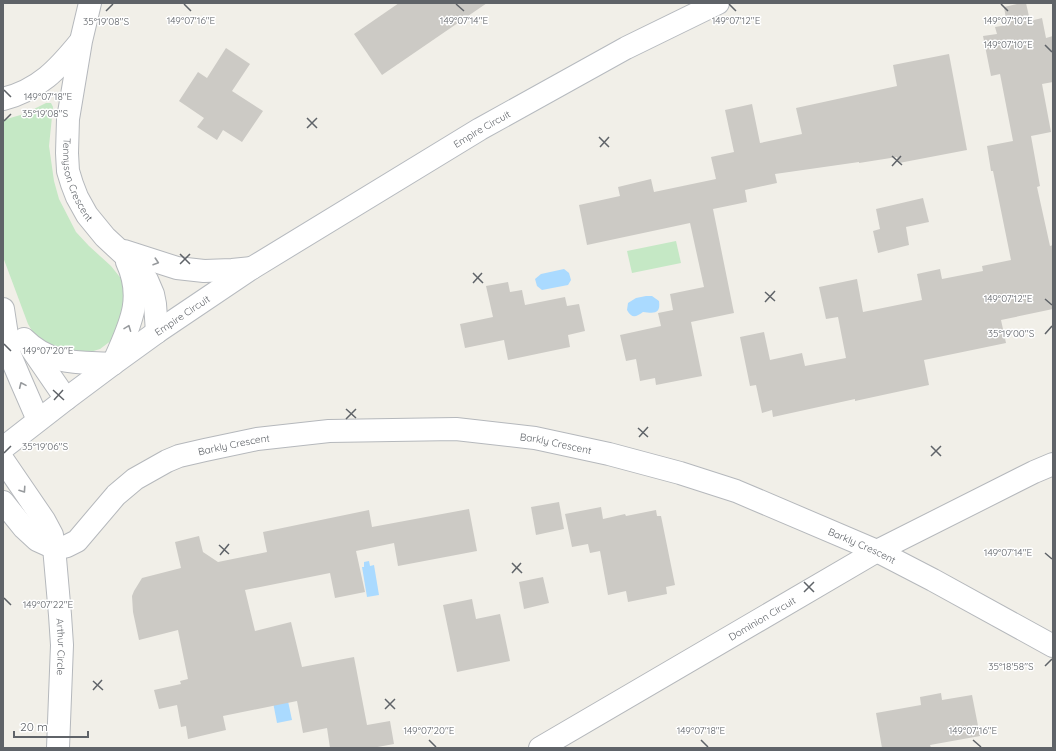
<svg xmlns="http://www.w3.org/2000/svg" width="1056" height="751" font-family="Quicksand,sans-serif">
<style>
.green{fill:#c5e8c5}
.water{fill:#aadaff}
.building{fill:#cccac5}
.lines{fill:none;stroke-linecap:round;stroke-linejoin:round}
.street-casing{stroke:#b5b8bc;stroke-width:24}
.secondary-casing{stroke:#b6babf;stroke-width:24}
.street{stroke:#fff;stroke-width:22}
.secondary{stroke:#fff;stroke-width:22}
.oneway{stroke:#979a9d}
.ticks{fill:none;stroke:#5f6368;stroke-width:1.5}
.labels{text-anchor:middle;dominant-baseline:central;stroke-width:3;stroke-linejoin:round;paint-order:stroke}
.street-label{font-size:10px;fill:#5f6368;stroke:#fff}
.ticks-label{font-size:10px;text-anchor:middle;fill:#5f6368;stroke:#fff;stroke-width:3;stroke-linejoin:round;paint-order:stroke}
</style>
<rect width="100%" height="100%" fill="#f1efe8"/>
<g class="green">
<polygon points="46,103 51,103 53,107 49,146 54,181 59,199 76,232 89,246 111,266 123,281 127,301 112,340 100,349 87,353 53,348 34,334 28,324 3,257 3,120 24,114"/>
<polygon points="676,241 681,263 632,273 627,251"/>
</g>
<g class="water">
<polygon points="564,269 569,273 571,280 568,285 542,290 537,286 535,279 541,274"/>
<path d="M646,296H652L659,301C661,315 653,313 643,312C636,317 632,319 627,310L628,303L636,298Z"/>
<polygon points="369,561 370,566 374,565 379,595 367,597 362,567 364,567 364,562"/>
<polygon points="282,673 292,720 277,723 268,676"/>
</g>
<g class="building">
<polygon points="399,3 487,3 382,75 354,34"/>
<polygon points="1021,3 1026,3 1030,21 1042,18 1046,38 1053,36 1053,82 1042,84 1051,132 1031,136 1040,186 1037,187 1050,246 1053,245 1053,309 1001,320 1006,343 924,360 929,385 855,401 855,399 773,417 772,410 762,413 756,385 750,386 740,337 764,332 770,360 802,353 805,366 846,358 838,317 826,319 819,287 857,279 863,312 922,300 917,274 940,269 942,279 983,271 982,266 1011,260 993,171 991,171 987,146 1013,141 1000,74 991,76 983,36 997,34 995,27 1007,25 1004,7"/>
<polygon points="226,48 250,64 232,91 263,111 242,142 223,130 217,140 197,127 204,118 179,101 198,72 207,78"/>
<polygon points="949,54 967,150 899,163 897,157 859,163 859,162 775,174 777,183 745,190 747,202 713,209 734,313 691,322 702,376 656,385 655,378 640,381 636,359 626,361 620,335 661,326 658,313 673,310 670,294 704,287 690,223 587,245 579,205 620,196 618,187 651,179 654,192 716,179 711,157 734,152 725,110 752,104 760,143 802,134 796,108 897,86 893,65"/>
<polygon points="923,198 929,222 906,227 909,245 878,253 873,231 880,229 876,209"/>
<polygon points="508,282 510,292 522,290 525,305 565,297 567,306 579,304 585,331 568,335 570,347 508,360 504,340 465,348 460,324 493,317 486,286"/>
<polygon points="559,502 564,529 536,535 531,507"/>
<polygon points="601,507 603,519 625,514 626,516 656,510 657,516 661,516 675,585 666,587 667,594 628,602 626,591 608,595 600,551 590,553 588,544 572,547 565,514"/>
<polygon points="469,509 477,551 398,566 394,543 356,551 365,592 335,598 330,573 245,590 255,631 291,622 302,667 354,657 367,725 390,721 394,744 372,748 330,748 327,728 303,733 297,701 223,716 226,730 188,739 186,726 181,727 177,705 159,709 154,690 181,684 180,681 188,679 178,630 139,640 133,612 132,596 134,591 142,578 181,568 175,542 199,536 203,552 218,562 267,552 263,532 369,510 372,527"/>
<polygon points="543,577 549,603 524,609 519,582"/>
<polygon points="472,599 476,619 500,614 510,661 457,672 443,605"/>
<polygon points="941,693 942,700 972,695 980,736 930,745 931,748 882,748 876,713 921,705 920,697"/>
</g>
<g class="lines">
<defs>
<g id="street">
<path id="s1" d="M90,3L81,41L68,119L67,153L68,171L72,184L77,197L87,215L105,237L132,262L147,280L153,294L155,304L157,332"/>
<path d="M3,99C39,90 58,69 80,42"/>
<polyline points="124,251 177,268 204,271 232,270 252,268"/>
<polyline points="3,309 10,355 21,381 38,420"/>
<path d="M24,339C51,366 79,362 113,364C128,328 145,301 127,262"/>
<polyline points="31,348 66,399"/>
<path id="s2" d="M3,460L44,520L52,535L54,547L60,615L62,645L58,748"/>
<path id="s3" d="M3,502L24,528L37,540L48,545L59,548L67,546L77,541L116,495L135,479L167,461L179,456L205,450L257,439L329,431L456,429L535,438L609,454L680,473L736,491L877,551L933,580L1053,646"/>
<path id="s4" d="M540,748L877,551L1034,472L1053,464"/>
</g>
<g id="secondary">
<path id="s5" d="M3,448L66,399L113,364L157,332L252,268L480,129L626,48L718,3"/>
</g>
</defs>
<use href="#street" class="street-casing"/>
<use href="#secondary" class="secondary-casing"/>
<use href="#street" class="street"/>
<use href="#secondary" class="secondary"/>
</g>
<defs><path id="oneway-chevron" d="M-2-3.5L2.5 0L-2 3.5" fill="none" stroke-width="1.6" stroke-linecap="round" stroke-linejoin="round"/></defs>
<g class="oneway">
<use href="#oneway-chevron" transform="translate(156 262) rotate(18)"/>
<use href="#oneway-chevron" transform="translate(128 328) rotate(-69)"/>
<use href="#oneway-chevron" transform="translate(22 385) rotate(-114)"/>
<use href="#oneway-chevron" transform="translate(23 490) rotate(56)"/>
</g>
<path class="ticks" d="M184,4L191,11M456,4L464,11M729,4L736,11M1001,4L1008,11M106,11L113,4M1045,45L1052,52M4,90L11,97M307,118L317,128M4,121L11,114M307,128L317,118M599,137L609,147M600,147L609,137M892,156L902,165M892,166L901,156M180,254L190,264M180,264L190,254M473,273L483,283M473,283L482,273M765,292L775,301M1045,299L1052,305M765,302L775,291M1045,334L1052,326M4,344L11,351M53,390L64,400M54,400L63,390M346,409L356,418M346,419L356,409M638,428L648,437M639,437L648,427M931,446L941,456M4,453L11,446M931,456L941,446M219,545L229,554M1045,553L1052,559M220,555L229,544M512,563L522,573M512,573L521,563M804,582L814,592M804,592L814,582M4,598L11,605M1045,666L1052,659M93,681L103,690M93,690L102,680M385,699L395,709M385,709L395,699M429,740L436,747M701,740L708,747M973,740L981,747"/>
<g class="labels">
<g class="street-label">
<text stroke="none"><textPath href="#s5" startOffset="576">Empire Circuit</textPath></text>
<text stroke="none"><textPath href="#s1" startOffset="181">Tennyson Crescent</textPath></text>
<text stroke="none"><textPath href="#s5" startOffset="223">Empire Circuit</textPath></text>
<text stroke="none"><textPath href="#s3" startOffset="609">Barkly Crescent</textPath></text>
<text stroke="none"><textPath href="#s3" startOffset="285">Barkly Crescent</textPath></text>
<text stroke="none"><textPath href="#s3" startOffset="933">Barkly Crescent</textPath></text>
<text stroke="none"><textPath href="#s4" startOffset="257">Dominion Circuit</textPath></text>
<text stroke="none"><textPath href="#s2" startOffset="202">Arthur Circle</textPath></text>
</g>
</g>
<g class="ticks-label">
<text x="191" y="24">149°07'16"E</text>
<text x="464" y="24">149°07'14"E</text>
<text x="736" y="24">149°07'12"E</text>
<text x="1008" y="24">149°07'10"E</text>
<text x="106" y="25">35°19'08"S</text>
<text x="1008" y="48">149°07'10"E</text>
<text x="48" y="100">149°07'18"E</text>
<text x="45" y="117">35°19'08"S</text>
<text x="1008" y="302">149°07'12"E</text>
<text x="1011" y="337">35°19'00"S</text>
<text x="48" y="354">149°07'20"E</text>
<text x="45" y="450">35°19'06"S</text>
<text x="1008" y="556">149°07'14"E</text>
<text x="48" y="608">149°07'22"E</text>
<text x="1011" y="670">35°18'58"S</text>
<text x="429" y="734">149°07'20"E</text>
<text x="701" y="734">149°07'18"E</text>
<text x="973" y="734">149°07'16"E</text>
</g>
<rect width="1056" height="751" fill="none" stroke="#5f6368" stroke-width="8"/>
<path d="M14 731v6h74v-6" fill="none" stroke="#5f6368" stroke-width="2"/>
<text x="20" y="731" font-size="12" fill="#5f6368" stroke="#ffffff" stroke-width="3" paint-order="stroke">20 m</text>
</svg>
